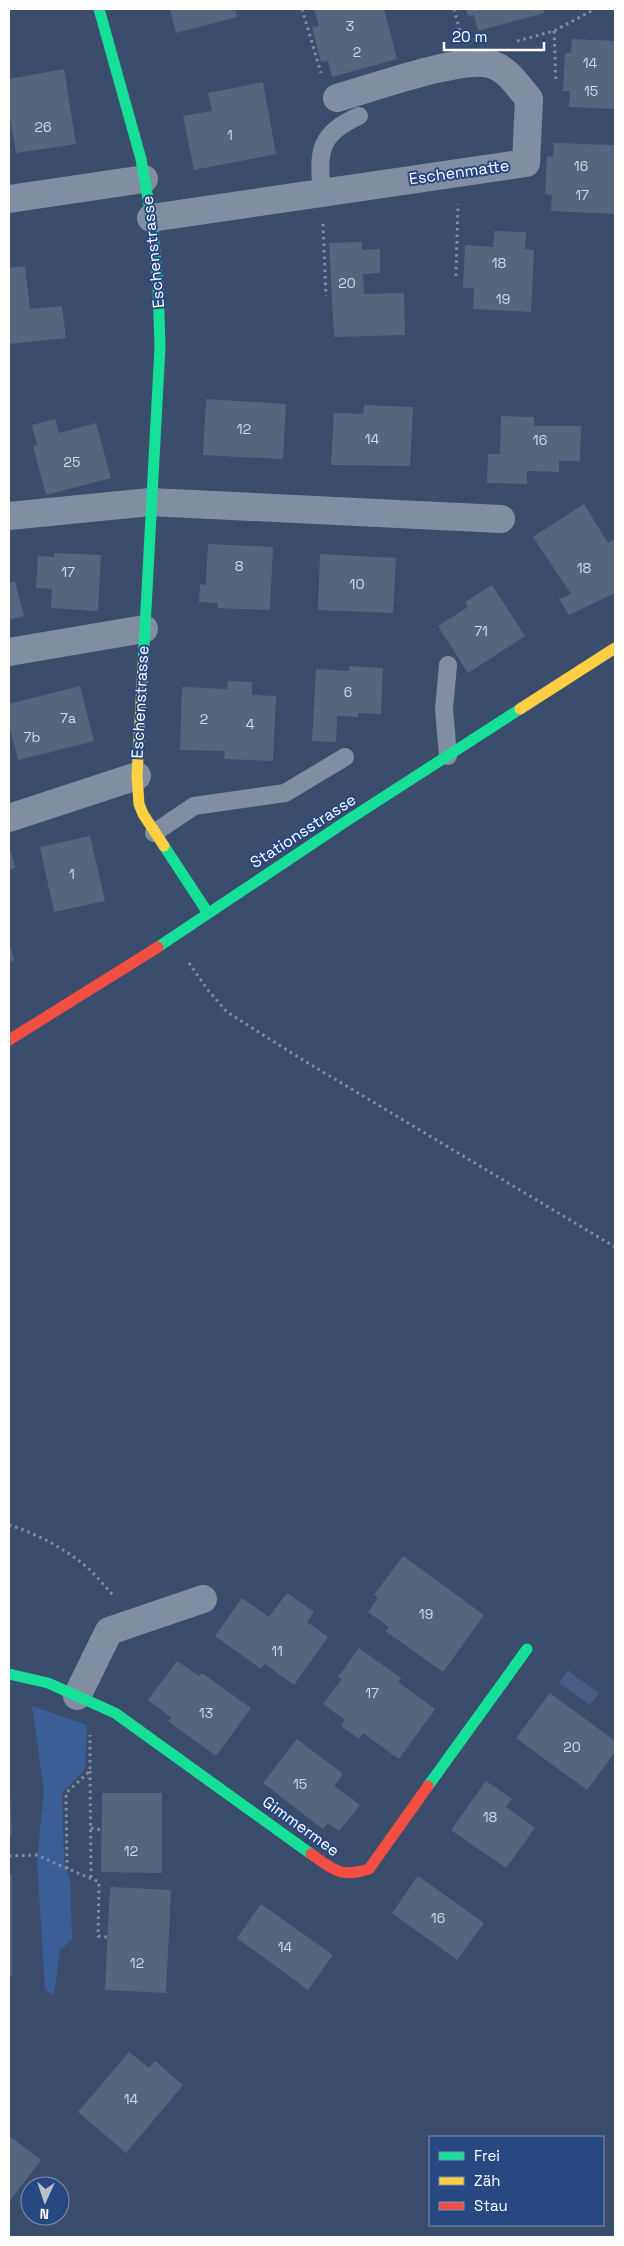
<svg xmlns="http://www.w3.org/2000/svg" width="624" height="2246" font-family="'Space Grotesk',sans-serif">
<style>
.green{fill:#3b5e97}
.water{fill:#465d85}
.building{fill:#56657e}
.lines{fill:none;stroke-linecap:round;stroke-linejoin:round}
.path{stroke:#818ea2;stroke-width:3;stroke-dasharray:2.5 4;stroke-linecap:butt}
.lane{stroke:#818ea2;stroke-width:18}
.street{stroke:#818ea2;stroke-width:28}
.fast{stroke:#16e098;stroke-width:11}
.slow{stroke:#ffcf43;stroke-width:11}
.jam{stroke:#f24e42;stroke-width:11}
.labels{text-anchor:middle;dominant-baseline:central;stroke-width:4;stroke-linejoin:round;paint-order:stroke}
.number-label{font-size:14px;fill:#d5d8df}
.street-label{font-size:16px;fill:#fff;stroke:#274880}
</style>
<rect width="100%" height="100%" fill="#3b4d6c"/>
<polygon class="green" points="32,1706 87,1725 85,1769 62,1793 64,1862 70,1879 72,1939 60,1950 54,1995 45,1990 37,1861 44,1791"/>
<polygon class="water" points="568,1671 599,1693 590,1705 559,1683"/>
<g class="building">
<polygon points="170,9 235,9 237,17 176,33"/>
<polygon points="314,9 384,9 397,59 332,77 328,61 321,62 312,27 319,26"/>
<polygon points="466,9 543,9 544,13 478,31 474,15 468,16"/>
<polygon points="572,39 615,41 615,109 569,107 570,91 563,91 565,53 571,53"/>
<polygon points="64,69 76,144 16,153 9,111 9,79"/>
<polygon points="263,82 276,154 194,170 183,116 212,111 208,93"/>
<polygon points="554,143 615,145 615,214 551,211 552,195 545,194 547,156 553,157"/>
<polygon points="494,231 526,232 525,249 534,250 531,312 473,309 474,288 463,288 465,245 493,247"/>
<polygon points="362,242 362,250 380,249 380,273 363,274 364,294 404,293 405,335 334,337 329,243"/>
<polygon points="25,266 30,309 62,306 66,338 9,344 9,268"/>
<polygon points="206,399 286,404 283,459 203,455"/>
<polygon points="364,405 413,407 410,466 331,465 334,413 363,414"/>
<polygon points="501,416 534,417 534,426 581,426 580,461 559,461 559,472 527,471 527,484 487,483 488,454 500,454"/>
<polygon points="55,419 59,433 96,423 111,478 46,495 33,446 37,445 32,425"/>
<polygon points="584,504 608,543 615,539 615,593 569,615 559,599 571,594 533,537"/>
<polygon points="208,544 273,547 270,610 218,608 218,603 199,602 200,584 206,585"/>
<polygon points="54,553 101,555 98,611 51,608 52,589 36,588 38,556 54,557"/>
<polygon points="320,554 396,558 393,613 318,610"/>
<polygon points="15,581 24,616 9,620 9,583"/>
<polygon points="492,585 525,636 468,673 438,626 468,607 465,602"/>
<polygon points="349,666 383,668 381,714 358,713 358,717 337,716 336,742 312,741 316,669 349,671"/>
<polygon points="228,681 252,682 252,695 276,696 273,761 224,759 225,751 180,750 182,687 227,689"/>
<polygon points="80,686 94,741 18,760 9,724 9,704"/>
<polygon points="90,836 105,901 54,912 40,847"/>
<polygon points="9,844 15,868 9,870"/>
<polygon points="9,941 14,960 9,962"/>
<polygon points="403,1556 484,1615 443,1672 385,1631 389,1627 368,1612 378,1598 374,1595"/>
<polygon points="287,1593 314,1612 307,1622 328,1637 294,1685 265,1664 261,1669 215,1636 242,1598 269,1617"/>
<polygon points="359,1648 401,1678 398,1682 435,1709 399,1759 363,1733 359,1739 341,1726 345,1720 323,1704 342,1679 338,1677"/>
<polygon points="177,1661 199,1676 202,1673 251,1708 216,1756 168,1721 172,1718 148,1700"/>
<polygon points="550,1693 615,1741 615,1752 587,1790 516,1738"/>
<polygon points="297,1739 343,1774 334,1786 360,1805 339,1831 328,1823 323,1829 263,1783"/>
<polygon points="486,1781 512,1799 506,1807 535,1828 506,1868 451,1830"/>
<polygon points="9,1791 10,1791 12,1835 9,1835"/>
<polygon points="102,1793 162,1793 162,1873 101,1872"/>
<rect x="9" y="1874" width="3" height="102"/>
<polygon points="418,1876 484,1923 457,1960 392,1913"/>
<polygon points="110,1887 171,1890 166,1993 105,1990"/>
<polygon points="261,1904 333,1955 308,1990 237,1938"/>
<polygon points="129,2052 149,2068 155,2061 183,2085 126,2153 78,2112"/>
<polygon points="9,2136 41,2160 9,2202"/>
</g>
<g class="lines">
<g class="path">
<polyline points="302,9 321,73"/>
<polyline points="454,9 461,35"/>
<polyline points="554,31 556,82"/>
<polyline points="517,41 554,31 595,9"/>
<polyline points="323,224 326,296"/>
<polyline points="456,276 458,204"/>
<polyline points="189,963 207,989 227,1012 298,1057 615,1247"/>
<path d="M9,1525C36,1533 65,1549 87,1567C97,1576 105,1587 114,1596"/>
<polyline points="90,1771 91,1877"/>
<polyline points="91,1828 101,1830"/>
<polyline points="9,1856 36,1855 99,1882 98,1936 108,1937"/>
<polyline points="67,1869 66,1793 90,1771 90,1735"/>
</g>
<g class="lane">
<path d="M322,193C318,152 318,134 359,116"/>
<polyline points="448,756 444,709 448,665"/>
<polyline points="154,833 194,806 285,793 345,757"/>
</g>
<g class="street">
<polyline points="9,199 144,179"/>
<path d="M151,218L526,163L529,99C518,86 507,68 490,64C461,56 369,89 337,98"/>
<polyline points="9,516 150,502 501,519"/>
<polyline points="9,652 144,629"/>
<polyline points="9,818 137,776"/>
<polyline points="77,1696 109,1631 203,1599"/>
</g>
<g class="fast">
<polyline points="99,9 141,159 152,222 158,285 160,347 143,665"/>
<polyline points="164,846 208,913"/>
<polyline points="158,947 345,822 520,709"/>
<polyline points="9,1674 48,1683 115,1713 311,1854"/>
<polyline points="428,1786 527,1649"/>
</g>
<g class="slow">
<polyline points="143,665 137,776 139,804 143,814 164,846"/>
<polyline points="520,709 615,648"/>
</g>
<g class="jam">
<polyline points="9,1040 158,947"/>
<path d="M311,1854C334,1870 340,1878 369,1869L428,1786"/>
</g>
</g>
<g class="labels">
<g class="number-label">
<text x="350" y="26">3</text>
<text x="357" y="52">2</text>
<text x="590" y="63">14</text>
<text x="591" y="91">15</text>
<text x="43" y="127">26</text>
<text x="230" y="135">1</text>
<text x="581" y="166">16</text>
<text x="582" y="195">17</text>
<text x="499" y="263">18</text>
<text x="347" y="283">20</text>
<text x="503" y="299">19</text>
<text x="244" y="429">12</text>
<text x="372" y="439">14</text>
<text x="540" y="440">16</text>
<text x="72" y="462">25</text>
<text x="239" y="566">8</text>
<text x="584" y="568">18</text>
<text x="68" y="572">17</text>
<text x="357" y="584">10</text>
<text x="481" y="631">71</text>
<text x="348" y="692">6</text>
<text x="68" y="718">7a</text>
<text x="204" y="719">2</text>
<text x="250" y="724">4</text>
<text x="32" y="737">7b</text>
<text x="72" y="874">1</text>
<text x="426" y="1614">19</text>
<text x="277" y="1651">11</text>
<text x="372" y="1693">17</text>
<text x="206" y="1713">13</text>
<text x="572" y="1747">20</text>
<text x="300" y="1784">15</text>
<text x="490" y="1817">18</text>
<text x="131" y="1851">12</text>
<text x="438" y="1918">16</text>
<text x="285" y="1947">14</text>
<text x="137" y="1963">12</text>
<text x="131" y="2099">14</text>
</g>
<g class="street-label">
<text transform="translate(459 172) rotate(-8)">Eschenmatte</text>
<text transform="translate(153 252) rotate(-96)">Eschenstrasse</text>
<text transform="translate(140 702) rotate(-87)">Eschenstrasse</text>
<text transform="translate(303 831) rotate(-33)">Stationsstrasse</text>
<text transform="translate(301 1826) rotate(36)">Gimmermee</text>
</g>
</g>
<rect width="624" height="2246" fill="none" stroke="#ffffff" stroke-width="20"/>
<rect x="429" y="2136" width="175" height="90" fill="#274880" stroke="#7d91b3"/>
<rect x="439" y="2152" width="25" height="8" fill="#16e098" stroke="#7d91b3"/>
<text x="474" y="2161" font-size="15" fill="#ffffff">Frei</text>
<rect x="439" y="2177" width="25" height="8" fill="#ffcf43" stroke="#7d91b3"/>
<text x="474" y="2186" font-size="15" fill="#ffffff">Zäh</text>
<rect x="439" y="2202" width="25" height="8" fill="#f24e42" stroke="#7d91b3"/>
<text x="474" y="2211" font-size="15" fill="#ffffff">Stau</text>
<g transform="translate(45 2201) rotate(183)"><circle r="24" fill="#274880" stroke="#7d91b3"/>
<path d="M0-4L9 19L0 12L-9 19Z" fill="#bac1cc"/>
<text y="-8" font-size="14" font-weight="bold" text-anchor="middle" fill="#ffffff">N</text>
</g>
<path d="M444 42v8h100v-8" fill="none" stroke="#ffffff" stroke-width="2.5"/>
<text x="452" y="42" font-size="15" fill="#ffffff" stroke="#274880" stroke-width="4" paint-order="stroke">20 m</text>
</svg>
